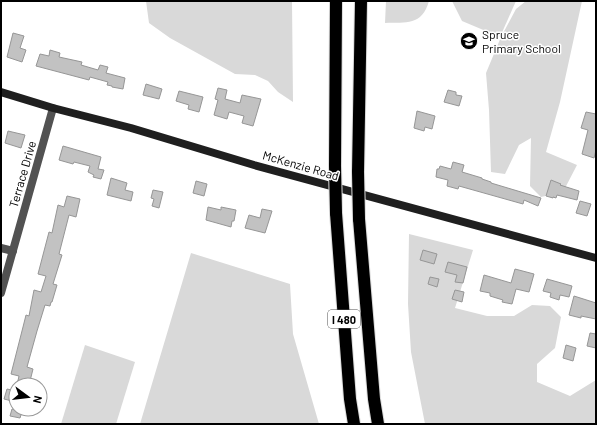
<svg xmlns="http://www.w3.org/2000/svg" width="597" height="425" font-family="Barlow,sans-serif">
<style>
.green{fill:#d9d9d9}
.building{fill:#c2c2c2;stroke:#969696}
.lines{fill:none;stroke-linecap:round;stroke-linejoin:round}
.highway-casing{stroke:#dbdbdb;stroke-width:14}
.street{stroke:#525252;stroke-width:8}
.secondary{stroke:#1f1f1f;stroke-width:8}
.highway{stroke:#000;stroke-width:12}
.highway-bridge-casing{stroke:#dbdbdb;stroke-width:14;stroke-linecap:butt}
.highway-bridge{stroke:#000;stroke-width:12}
.labels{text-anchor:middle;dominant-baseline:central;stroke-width:3;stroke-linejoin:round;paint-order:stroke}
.shield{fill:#fff;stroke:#4c4c4c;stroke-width:1}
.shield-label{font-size:11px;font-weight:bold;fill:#000}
.poi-label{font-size:12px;fill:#000;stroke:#fff;text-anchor:start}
.street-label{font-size:12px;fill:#000;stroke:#fff}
</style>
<rect width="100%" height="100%" fill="#fff"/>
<g class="green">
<polygon points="146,1 292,1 293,102 278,92 268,81 255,75 235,74 170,38 149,23"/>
<path d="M386,1H429C422,26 406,22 385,23Z"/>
<polygon points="452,1 516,1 500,37 462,21"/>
<polygon points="526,1 582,1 560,102 546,152 577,165 563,192 541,197 530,186 531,138 519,145 505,174 491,172 489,110 486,73 501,37 516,9"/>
<polygon points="409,234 473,250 455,308 487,316 514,316 532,305 550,306 561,317 555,348 537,364 537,382 570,396 596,380 596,424 425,424 411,352 408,304"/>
<polygon points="191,253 290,284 293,334 319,424 140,424"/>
<polygon points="85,345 135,362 116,424 61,424"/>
</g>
<g class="building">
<polygon points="13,33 24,36 20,48 26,50 22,62 7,57"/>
<polygon points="50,50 60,53 59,57 82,62 81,65 98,70 100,65 108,67 106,73 125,78 123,89 112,87 112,86 107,85 108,82 90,77 89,80 36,66 40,54 49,56"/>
<polygon points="146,84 162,89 159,99 143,95"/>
<polygon points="218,88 227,90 225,99 240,103 242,95 261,99 253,126 242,123 244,116 229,112 227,119 214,115 218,100 215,99"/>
<polygon points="448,90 456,92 456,95 462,96 459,106 444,102"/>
<polygon points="179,91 203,97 199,112 188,109 189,105 176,101"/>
<polygon points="417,111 435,116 432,129 425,127 424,131 414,128"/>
<polygon points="586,112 596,114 596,150 594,158 582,154 588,130 581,128"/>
<polygon points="8,131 25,135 21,148 5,143"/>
<polygon points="63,146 101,157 98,169 104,170 101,179 93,177 94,175 88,172 90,166 74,162 73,164 59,160"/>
<polygon points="453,162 464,165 462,172 482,178 482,179 491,182 491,183 541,198 538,206 524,200 523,204 459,186 458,189 447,186 448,180 436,177 437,169 439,169 440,166 451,169"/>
<polygon points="111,178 127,183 125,190 133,192 131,201 107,195"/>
<polygon points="551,180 561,184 560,185 579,191 577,200 557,195 556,198 553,197 553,198 546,196"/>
<polygon points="196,181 207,184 204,196 193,193"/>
<polygon points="153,190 163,192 159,208 152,206 154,199 151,198"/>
<polygon points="67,196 80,199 76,217 69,215 59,254 62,255 53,284 57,285 52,302 51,302 50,306 45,305 37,331 27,367 33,369 29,385 17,385 19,376 11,374 23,327 26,315 29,316 34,290 41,292 46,276 38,274 49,232 52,233 58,205 64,207"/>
<polygon points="580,201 591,204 587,216 576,213"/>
<polygon points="208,207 221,210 221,207 236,210 234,221 232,221 231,227 206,220"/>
<polygon points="262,209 272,211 265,233 245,228 249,215 260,218"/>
<polygon points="423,250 437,254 434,264 420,260"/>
<polygon points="448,262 467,267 463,283 455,282 457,275 445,272"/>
<polygon points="515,269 534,274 529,292 516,289 512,304 502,302 503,300 490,296 490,293 480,291 484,275 511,283"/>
<polygon points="430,277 439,279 437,287 428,284"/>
<polygon points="547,279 572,286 569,297 560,295 559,300 550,297 551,293 543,291"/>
<polygon points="455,290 464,292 462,302 452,299"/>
<polygon points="574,296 596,303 596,319 581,316 581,318 569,315"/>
<polygon points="590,333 596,334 596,348 587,346"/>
<polygon points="566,345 576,348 573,361 563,358"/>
<polygon points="7,389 16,391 16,402 4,399"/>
<polygon points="12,409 23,409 20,418 10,416"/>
</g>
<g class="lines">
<defs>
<g id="highway">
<polyline points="335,166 336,1"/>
<polyline points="358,172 361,1"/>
<polyline points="336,213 350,399 354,424"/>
<polyline points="359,219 374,399 378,424"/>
</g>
</defs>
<use href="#highway" class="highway-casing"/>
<g class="street">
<polyline points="1,248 13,251"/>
<polyline points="1,293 53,108"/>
</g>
<polyline class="secondary" points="1,92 53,108 131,128 254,165 596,258"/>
<use href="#highway" class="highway"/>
<defs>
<g id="highway-bridge">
<polyline points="335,166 336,213"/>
<polyline points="358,172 359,219"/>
</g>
</defs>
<use href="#highway-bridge" class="highway-bridge-casing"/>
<use href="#highway-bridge" class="highway-bridge"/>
</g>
<defs>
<symbol id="school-disc" viewBox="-11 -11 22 22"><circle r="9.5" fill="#000" stroke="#fff"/><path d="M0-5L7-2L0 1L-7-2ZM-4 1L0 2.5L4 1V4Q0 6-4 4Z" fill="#fff"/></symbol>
</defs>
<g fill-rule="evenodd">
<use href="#school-disc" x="459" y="31" width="20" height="20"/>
</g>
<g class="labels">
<rect class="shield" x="328" y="310" width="32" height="18" rx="3"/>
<g class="shield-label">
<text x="344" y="319">I 480</text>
</g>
<g class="poi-label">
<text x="482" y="34">Spruce<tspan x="482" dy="14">Primary School</tspan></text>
</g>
<g class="street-label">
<text transform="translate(301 165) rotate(16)">McKenzie Road</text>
<text transform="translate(22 174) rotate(-74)">Terrace Drive</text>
</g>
</g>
<rect width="597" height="425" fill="none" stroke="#000000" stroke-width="4"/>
<g transform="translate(28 397) rotate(105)"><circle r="19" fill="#ffffff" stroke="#999999"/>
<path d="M0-3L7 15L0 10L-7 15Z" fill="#000000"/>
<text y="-6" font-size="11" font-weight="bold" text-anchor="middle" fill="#000000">N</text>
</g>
</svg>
